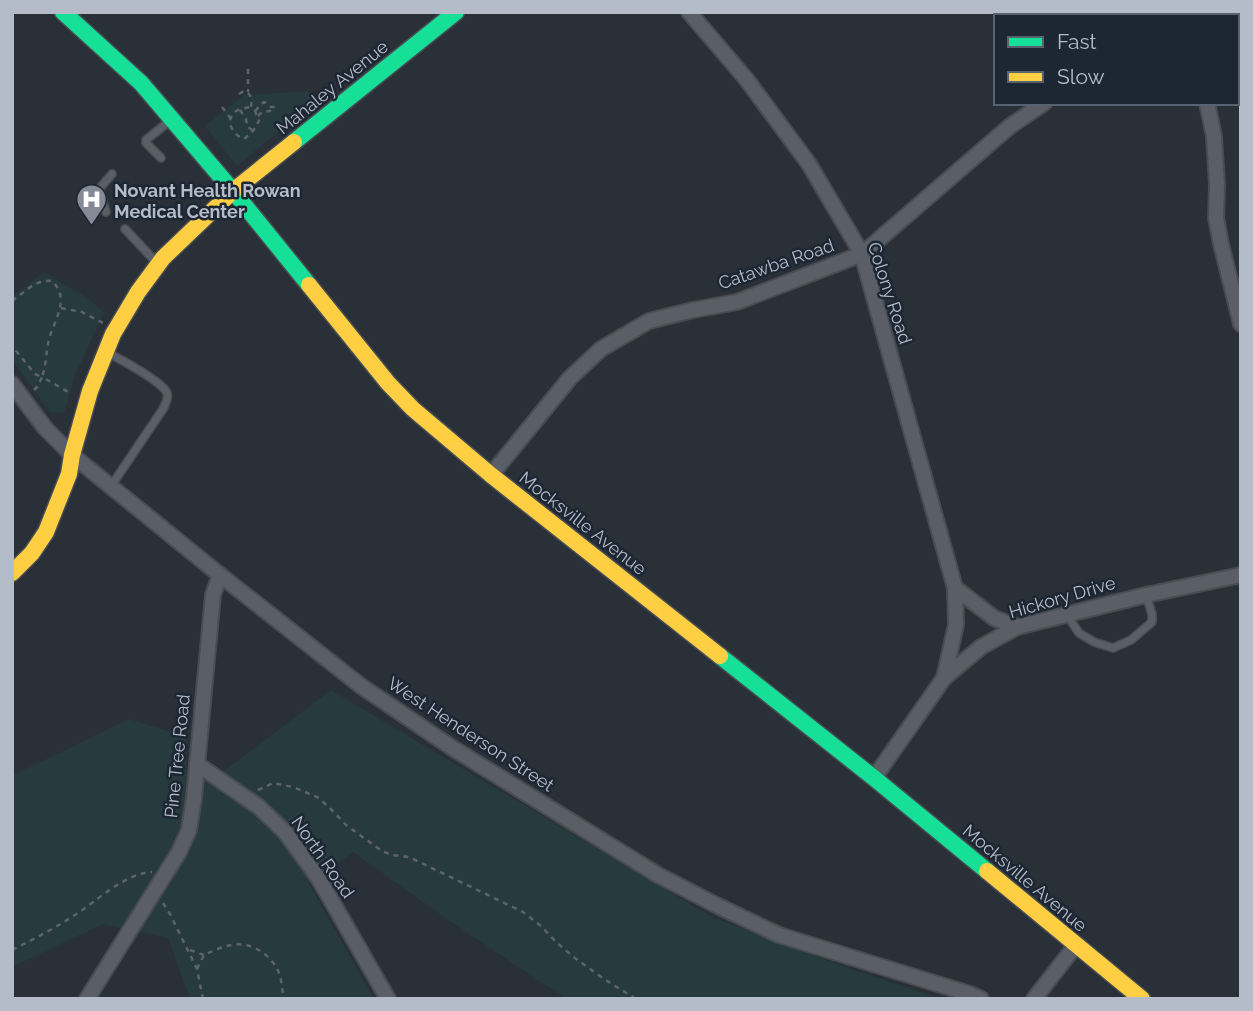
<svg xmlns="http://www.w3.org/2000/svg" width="1253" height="1011" font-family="Raleway,sans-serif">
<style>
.green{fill:#273a3e}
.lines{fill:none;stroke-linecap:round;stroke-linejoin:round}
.stream{stroke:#384963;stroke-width:3.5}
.lane-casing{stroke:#484c53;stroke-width:10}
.street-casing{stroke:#484c53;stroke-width:18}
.fast-casing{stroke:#484c53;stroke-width:19}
.slow-casing{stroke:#484c53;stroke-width:19}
.path{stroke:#5d636a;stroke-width:2.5;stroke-dasharray:5 5;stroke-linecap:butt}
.lane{stroke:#5a5e66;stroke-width:7}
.street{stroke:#5a5e66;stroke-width:14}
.fast{stroke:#16e098;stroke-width:16}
.slow{stroke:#ffcf43;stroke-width:16}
.labels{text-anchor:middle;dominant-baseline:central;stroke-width:5;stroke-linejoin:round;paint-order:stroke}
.street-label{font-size:18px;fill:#b4bcc9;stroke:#1d2633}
.poi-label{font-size:18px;font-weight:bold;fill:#b4bcc9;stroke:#1d2633;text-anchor:start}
</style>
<rect width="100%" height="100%" fill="#2a3038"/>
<g class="green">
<polygon points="308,91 316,101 237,166 205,126 244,95"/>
<polygon points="44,272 89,299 104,313 75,375 64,413 50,412 12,359 12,297"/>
<polygon points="331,690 712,917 850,969 942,999 567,999 444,917 353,852 309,884 374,999 190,999 168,938 103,924 12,967 12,776 129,719 187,737 186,769 211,781"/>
</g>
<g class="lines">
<g class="stream">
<polyline points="1219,12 1220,16"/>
<polyline points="1237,97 1241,109"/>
</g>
<defs>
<g id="lane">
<polyline points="161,158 146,143 146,140 172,119"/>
<polyline points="106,212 99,189 112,174"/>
<polyline points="125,229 158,264"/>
<path d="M109,353C121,360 162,381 167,393C169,399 165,404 163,409L111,486"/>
<polyline points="1067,615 1079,633 1094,642 1113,648 1131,640 1152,622 1152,614 1146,595"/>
</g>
<g id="street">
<polyline points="689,12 747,80 809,164 862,254 955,588 956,625 944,678"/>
<polyline points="1149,12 1157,16"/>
<polyline points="1175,16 1179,12"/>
<polyline points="1191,16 1191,12"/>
<polyline points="1207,103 1214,136 1217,185 1216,218 1221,244 1241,324"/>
<polyline points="12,384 45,428 72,455 220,575 361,686 454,749 658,875 718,906 779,935 970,994 981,999"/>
<polyline points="491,475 570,378 601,349 649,321 693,310 737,302 862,254 1009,127 1044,103"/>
<polyline points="955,588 994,618 1017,627"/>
<polyline points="197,764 259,807 285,832 319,879 388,999"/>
<polyline points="874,778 944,678 981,647 1017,627 1146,595 1241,575"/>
<polyline points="87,999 179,852 189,830 194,798 213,595 220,575"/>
<polyline points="1034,999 1076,945"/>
</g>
<g id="fast">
<polyline points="63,12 141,83 233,191 309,285"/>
<polyline points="294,142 456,12"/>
<polyline points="720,656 874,778 987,871"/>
</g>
<g id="slow">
<polyline points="309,285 388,383 413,409 491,475 720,656"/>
<polyline points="12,573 32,553 46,532 69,474 72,455 90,391 113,334 138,292 163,258 233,191 294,142"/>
<polyline points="987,871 1142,999"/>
</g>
</defs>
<use href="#lane" class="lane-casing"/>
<use href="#street" class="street-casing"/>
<use href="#fast" class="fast-casing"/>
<use href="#slow" class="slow-casing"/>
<g class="path">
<polyline points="248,69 248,92"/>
<path d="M239,94L244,91C252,94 252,100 251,107L255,111L259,121L253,131L244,139C235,136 225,124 233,114C236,109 245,108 251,107"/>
<polyline points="222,107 231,119"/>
<polyline points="240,110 246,119 247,126 253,131"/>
<polyline points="255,111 264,102 271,107 279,107"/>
<polyline points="258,116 262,112 270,111 271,107"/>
<path d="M12,301C25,292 36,279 52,281C72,300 52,322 48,344C46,355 46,366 42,377L35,374L12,346"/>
<polyline points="61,308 82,312 103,323"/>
<polyline points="34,390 38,386 42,377 72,394"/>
<polyline points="258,790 273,783 293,787 317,797 329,807 346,825 382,851 392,855 409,857 523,912 541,926 557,943 575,958 604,979 636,999"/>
<polyline points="163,903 170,914 197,969 203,999"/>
<path d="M12,950C34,939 55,928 75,915C97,901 125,873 152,872"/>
<polyline points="190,950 204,955"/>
<path d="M197,969L204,955C212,951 222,947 231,945C252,941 274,956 280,976C282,983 282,991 284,999"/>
</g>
<use href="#lane" class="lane"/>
<use href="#street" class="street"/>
<use href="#fast" class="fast"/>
<use href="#slow" class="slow"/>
</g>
<defs>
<symbol id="hospital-pin" viewBox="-11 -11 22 30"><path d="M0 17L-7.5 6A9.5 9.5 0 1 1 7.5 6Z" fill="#848b96" stroke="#1d2633"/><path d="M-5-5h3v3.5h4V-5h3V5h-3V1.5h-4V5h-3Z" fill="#fff"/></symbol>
</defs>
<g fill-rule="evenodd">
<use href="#hospital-pin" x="74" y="182" width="35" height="47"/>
</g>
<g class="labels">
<g class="street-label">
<text transform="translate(332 87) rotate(-39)">Mahaley Avenue</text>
<text transform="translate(776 264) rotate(-19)">Catawba Road</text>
<text transform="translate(890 293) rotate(72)">Colony Road</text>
<text transform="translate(583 523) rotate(38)">Mocksville Avenue</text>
<text transform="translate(1062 597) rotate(-16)">Hickory Drive</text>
<text transform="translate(471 734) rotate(33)">West Henderson Street</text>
<text transform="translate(177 756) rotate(-84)">Pine Tree Road</text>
<text transform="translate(323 857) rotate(55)">North Road</text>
<text transform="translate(1025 878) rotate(40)">Mocksville Avenue</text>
</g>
<g class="poi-label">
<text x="114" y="190">Novant Health Rowan<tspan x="114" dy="21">Medical Center</tspan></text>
</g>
</g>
<rect width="1253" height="1011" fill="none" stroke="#b4bcc9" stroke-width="28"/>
<rect x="994" y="14" width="245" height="91" fill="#1d2633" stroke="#59626f" stroke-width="2"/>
<rect x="1008" y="37" width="35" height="10" fill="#16e098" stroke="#59626f" stroke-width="2"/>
<text x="1057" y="49" font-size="21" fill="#b4bcc9">Fast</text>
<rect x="1008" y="72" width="35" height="10" fill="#ffcf43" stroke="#59626f" stroke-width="2"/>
<text x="1057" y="84" font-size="21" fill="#b4bcc9">Slow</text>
</svg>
